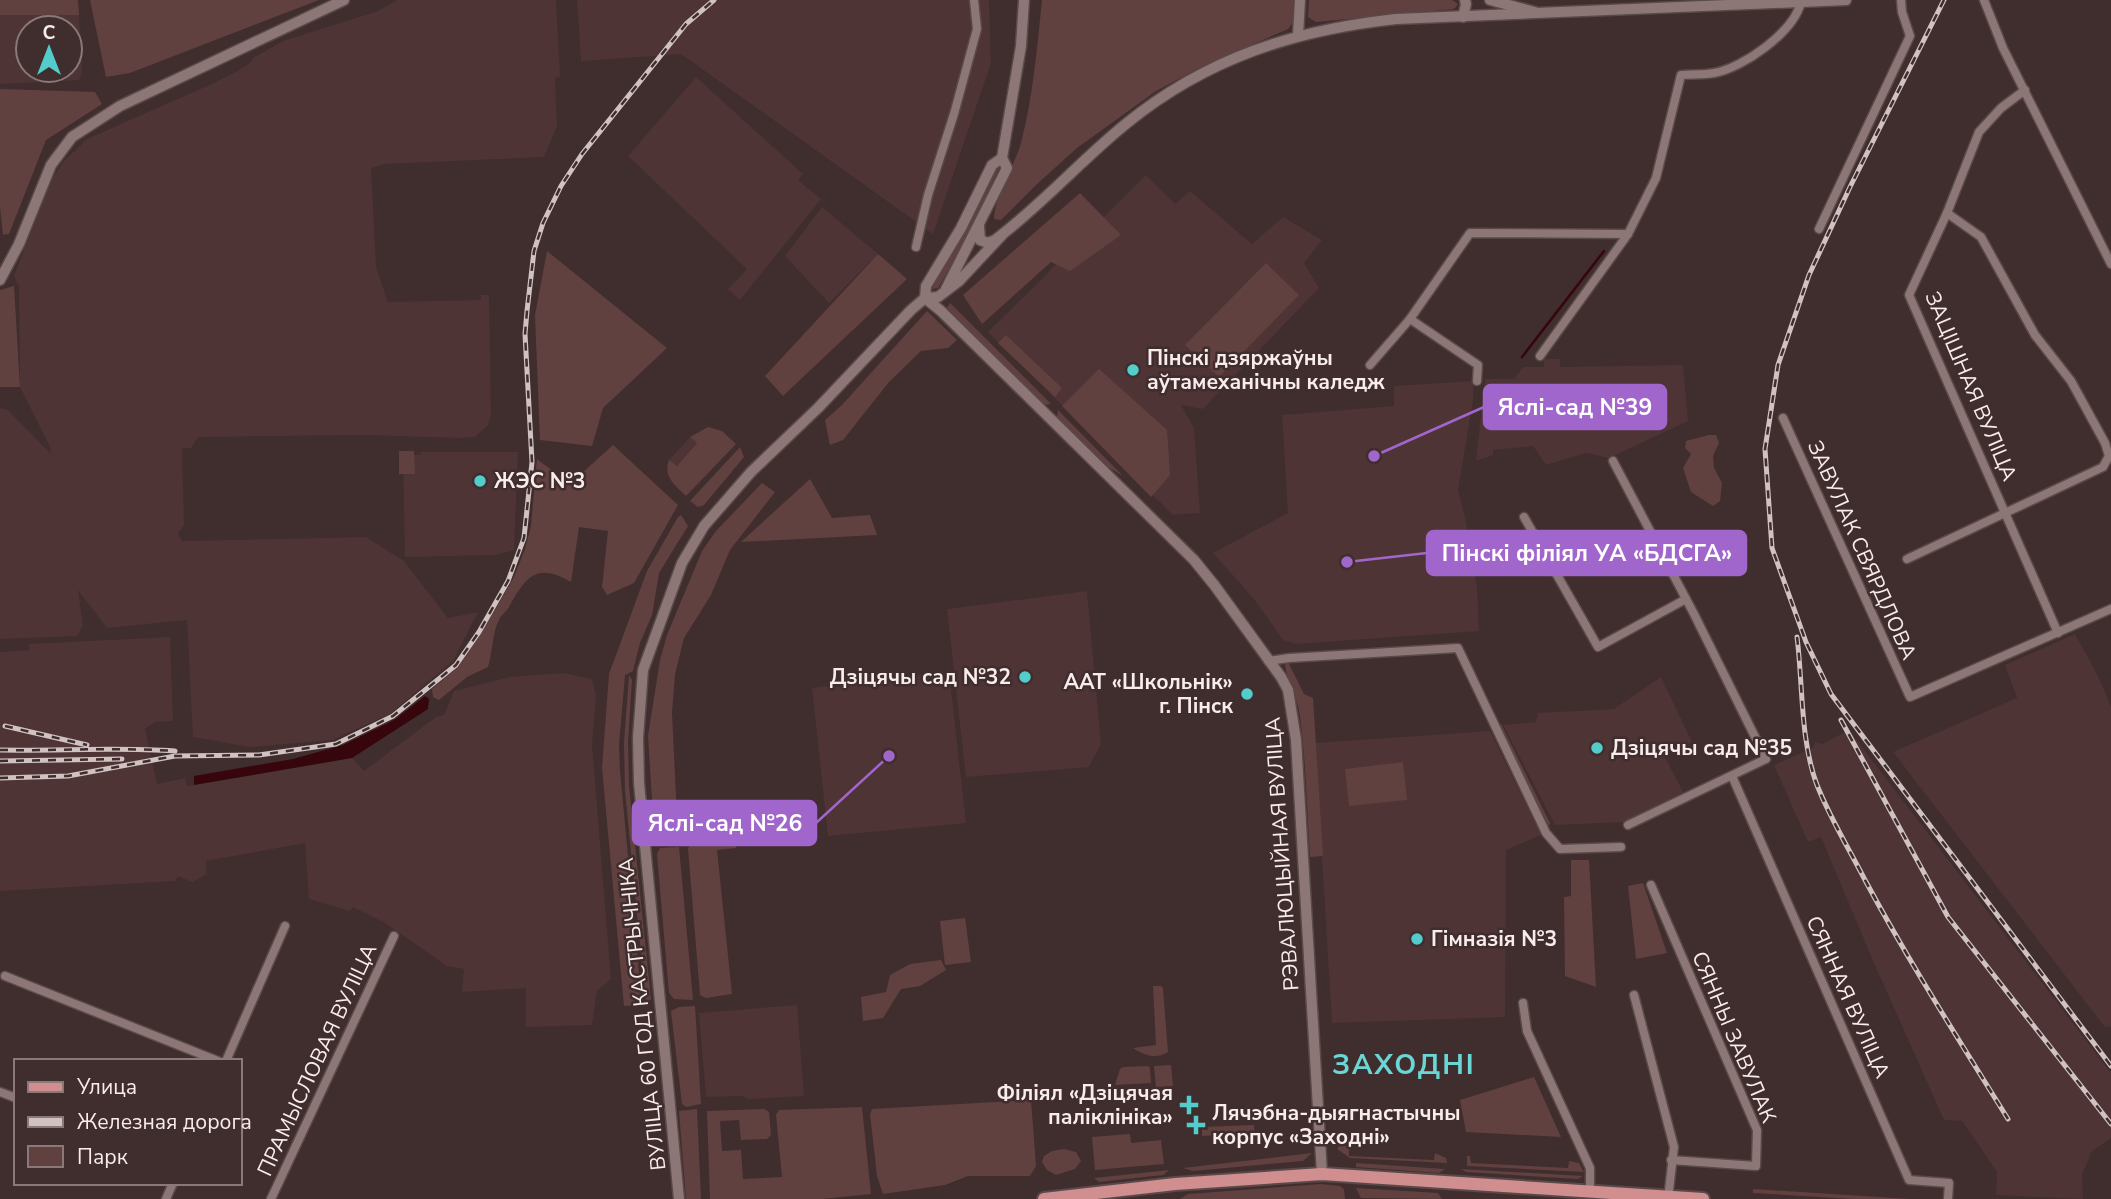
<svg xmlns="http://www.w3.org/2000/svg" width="2111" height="1199" font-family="'Nunito Sans',sans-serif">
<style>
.built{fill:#4e3434;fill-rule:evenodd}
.green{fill:#614040}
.water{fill:#36060c}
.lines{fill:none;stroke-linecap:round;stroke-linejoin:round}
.stream{stroke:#36060c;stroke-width:2.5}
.minor-casing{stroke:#594949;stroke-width:11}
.tertiary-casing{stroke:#594949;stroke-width:13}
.primary-casing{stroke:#594949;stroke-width:16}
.minor{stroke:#8d7776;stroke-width:8}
.tertiary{stroke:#8d7776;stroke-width:10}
.primary{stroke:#d08e8f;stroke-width:12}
.rail-casing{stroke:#d0c2c2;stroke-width:5}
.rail{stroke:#402d2d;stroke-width:2.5;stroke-dasharray:8;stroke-linecap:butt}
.poi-dot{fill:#52cdcc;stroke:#402d2d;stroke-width:2.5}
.labels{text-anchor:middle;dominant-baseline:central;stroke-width:5;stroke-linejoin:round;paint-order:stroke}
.poi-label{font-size:21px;font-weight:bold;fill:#f9ecec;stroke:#402d2d;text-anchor:start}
.street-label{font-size:21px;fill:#f9ecec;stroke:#402d2d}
.district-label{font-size:28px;font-weight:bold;letter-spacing:2px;fill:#6ad6d5;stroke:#402d2d}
.leader{fill:none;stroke:#a166cc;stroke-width:2.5}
.callout-dot{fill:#a166cc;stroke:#402d2d;stroke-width:2.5}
.callout{fill:#a166cc;stroke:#a166cc;stroke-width:2.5}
.callout-label{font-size:23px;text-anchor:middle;font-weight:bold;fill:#fff}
</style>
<rect width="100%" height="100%" fill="#402d2d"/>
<g class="built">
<polygon points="398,0 556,0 560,77 555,78 557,126 544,157 385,164 371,168 376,267 388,302 481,300 481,295 489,295 491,414 488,425 475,437 461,438 365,435 198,437 191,448 182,449 184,525 178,534 182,541 366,537 404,561 448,618 478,612 453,661 390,714 332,740 250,747 193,737 187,620 107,628 78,590 83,626 77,636 0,639 0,408 8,410 51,454 50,447 20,387 19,287 14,276 51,180 64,161 87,139 216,82 237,71 249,64 253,58 283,41 378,11"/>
<polygon points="577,0 989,0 991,63 933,234 681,54 581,61"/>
<path d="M0,15H79L82,73L79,80L0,84ZM28,28H70V70H28Z"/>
<polygon points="696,77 803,174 798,180 821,199 740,300 728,289 747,269 628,156"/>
<polygon points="1146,175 1175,204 1190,191 1252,244 1283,217 1322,240 1304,263 1319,288 1203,409 1181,405 1194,428 1200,513 1173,515 988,332"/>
<polygon points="822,207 878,254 829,303 785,256"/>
<polygon points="1544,359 1560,359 1560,367 1683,365 1688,421 1609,458 1586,453 1546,465 1533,446 1493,450 1493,455 1476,461 1485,379 1514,379 1523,367 1544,367"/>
<polygon points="1473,381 1473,400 1458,490 1465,517 1477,587 1479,631 1296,644 1283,640 1254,599 1213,553 1288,513 1282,415 1394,406 1394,386"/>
<polygon points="690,437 697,443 676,467 669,460"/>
<polygon points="421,452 518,452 514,550 496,555 405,557 403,455 420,455"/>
<polygon points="1087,591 1101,744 1089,767 966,777 947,609"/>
<polygon points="2075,634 2096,672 2111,706 2111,1027 2104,1026 1893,752 2017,698 2005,665"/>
<polygon points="170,637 173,721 155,722 145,729 157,784 185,778 187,786 352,758 364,771 436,717 444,715 454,691 510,677 564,673 592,679 596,696 592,745 611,979 597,991 592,1025 526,1027 526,988 462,992 464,969 447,966 385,923 353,907 350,911 309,899 305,843 206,861 207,874 192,882 178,876 175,881 0,891 0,652 29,650 29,644"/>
<polygon points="949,671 966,823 828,836 812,688"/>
<polygon points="1661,677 1692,742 1664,755 1683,792 1624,822 1555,825 1503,725 1536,722 1538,713 1614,709"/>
<polygon points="1849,730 2111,1073 2111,1138 2092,1151 2082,1175 2083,1199 1996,1195 1997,1172 1962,1121 1944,1120 1873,961 1821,837 1808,842 1774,765 1813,748 1815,742 1822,744"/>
<polygon points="1490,731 1541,835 1506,850 1505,1017 1332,1023 1315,743"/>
<polygon points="797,1005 804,1096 748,1099 742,1096 706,1097 699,1013"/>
</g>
<g class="green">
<polygon points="0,0 78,0 79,15 0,15"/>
<polygon points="90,0 319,0 130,73 106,77"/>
<path d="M1042,0H1295L1294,21L1288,29L1203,66L1156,91L1077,148L1036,185L1001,220L994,219C995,196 1014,167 1021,143C1033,97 1037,48 1042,0Z"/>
<polygon points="1309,0 1452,0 1458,4 1454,9 1316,22 1308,17"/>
<polygon points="0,89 95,92 102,104 46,140 9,234 3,235 0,207"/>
<polygon points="1001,164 964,243 941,283 938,288 932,289 992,165"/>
<polygon points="1080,193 1121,235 1070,271 1051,262 982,324 963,295"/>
<polygon points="547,251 667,348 603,408 592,446 540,440 535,315"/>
<polygon points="878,254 907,279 783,396 765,376"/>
<polygon points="1266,263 1299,295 1219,377 1185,345"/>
<polygon points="14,286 20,387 0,387 0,290"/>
<polygon points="950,303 1051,404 1044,405 947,308"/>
<polygon points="927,311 957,340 948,348 921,351 889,382 843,440 830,445 825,420 842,405"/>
<polygon points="1006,335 1062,388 1055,397 998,343"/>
<polygon points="1099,369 1167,430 1170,475 1151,497 1062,406"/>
<polygon points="1058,410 1123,476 1103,464 1057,418"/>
<path d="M708,427L722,431L736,444L686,496C675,485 663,477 669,460L677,466L697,443L690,437Z"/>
<polygon points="1709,435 1716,435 1719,443 1713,456 1714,468 1722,483 1720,501 1713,506 1691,492 1683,468 1691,454 1685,448 1686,441"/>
<path d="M613,445L678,505L634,583L607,595L602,587L608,531L579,527L571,582C537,562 526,576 509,607C506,612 501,615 499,620C492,633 493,651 488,667L467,677L439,700L433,697L432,689L459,666L482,632L514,577L525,549L531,526L537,459L570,484Z"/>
<polygon points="740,447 744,457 704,505 698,507 690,501"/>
<polygon points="399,451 414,451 415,474 399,474"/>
<polygon points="810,479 832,518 870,515 877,535 741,542"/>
<polygon points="762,483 775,492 730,550 711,595 684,638 675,674 672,713 678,838 658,839 655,837 654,832 648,736 660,660 667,635 702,551 716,531"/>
<polygon points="681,515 688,526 659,573 652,615 640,643 633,671 625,675 619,745 620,771 642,1005 624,1006 602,768 609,674 647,571 678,517"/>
<path d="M1288,662L1304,694L1313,698L1323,856L1310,857C1307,810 1306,763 1300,716C1298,698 1287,682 1285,665Z"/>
<polygon points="629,675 632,680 628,741 629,786 651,999 646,1005 625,791 624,743"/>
<polygon points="1501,724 1550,823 1547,829 1499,725"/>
<polygon points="1403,762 1407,800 1349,806 1345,769"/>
<polygon points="735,840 736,848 717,850 732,994 706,998 700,995 688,848 692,844"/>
<polygon points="679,847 693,1000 674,999 669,993 657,854 660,848"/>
<polygon points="1571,860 1589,860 1596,987 1565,976 1564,897 1571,896"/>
<polygon points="1643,883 1667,953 1636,959 1628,886"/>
<polygon points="965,918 971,962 945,965 940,921"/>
<polygon points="941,960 946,970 920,986 901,989 883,1018 863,1021 861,997 886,992 890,975 910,964"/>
<path d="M1153,986H1161L1163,988L1168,1052C1156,1060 1144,1055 1133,1048L1156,1045Z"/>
<polygon points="695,1006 701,1104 686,1107 682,1104 671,1011 679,1007"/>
<polygon points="1171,1065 1173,1086 1156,1087 1154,1066"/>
<polygon points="1148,1066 1150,1068 1151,1083 1115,1085 1120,1069 1123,1067"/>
<polygon points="1534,1077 1561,1137 1466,1132 1460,1100"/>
<polygon points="1031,1100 1036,1166 1030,1176 968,1176 945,1185 883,1194 877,1176 870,1114 872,1109"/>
<polygon points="862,1107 871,1194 822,1199 710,1199 707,1111 764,1109 769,1112 771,1135 767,1139 741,1140 739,1120 720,1121 722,1151 741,1150 743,1179 782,1177 776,1115 779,1110"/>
<polygon points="697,1109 701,1199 686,1199 679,1111"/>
<polygon points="1254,1125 1255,1136 1222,1138 1219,1135 1202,1136 1202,1127"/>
<polygon points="1130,1134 1131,1143 1161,1140 1164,1164 1095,1170 1092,1137"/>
<polygon points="1346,1137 1377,1138 1377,1141 1347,1141 1345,1146 1349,1148 1349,1156 1434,1160 1435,1153 1446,1158 1447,1163 1350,1158 1337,1149"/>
<polygon points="1064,1149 1076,1152 1081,1161 1075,1169 1056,1175 1047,1170 1042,1162 1044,1156 1052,1151"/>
<polygon points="1312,1153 1303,1161 1193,1171 1183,1168"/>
<polygon points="1467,1156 1470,1156 1471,1163 1568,1168 1569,1161 1579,1163 1584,1172 1467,1166"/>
<polygon points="1356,1163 1445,1169 1439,1173 1356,1167"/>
<polygon points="1461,1169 1583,1176 1578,1179 1466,1172"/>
<polygon points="1169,1170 1163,1175 1099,1182 1094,1178"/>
<polygon points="1321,1184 1340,1186 1344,1189 1345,1199 1180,1199 1188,1194"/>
<polygon points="1356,1188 1438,1193 1442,1199 1361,1198"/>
<polygon points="1753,1189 1910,1199 1853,1199 1753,1193"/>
</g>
<polygon class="water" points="425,696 429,699 428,709 352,758 194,785 194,776 293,759 343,745 394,720"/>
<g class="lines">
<polyline class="stream" points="1522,357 1604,251"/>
<defs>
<g id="minor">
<polyline points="1984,0 2003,48 2111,264"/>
<polyline points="2025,90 2001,108 1979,132 1947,213 1909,295 2058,633"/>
<polyline points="1819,229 1910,36 1902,12 1901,0"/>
<polyline points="916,247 928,195 954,114 977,29 974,0"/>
<polyline points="1410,319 1478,365 1477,381"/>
<path d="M1540,356L1628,234L1656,178L1681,75C1692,74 1704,75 1714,73C1743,68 1794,32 1801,2"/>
<polyline points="1370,365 1410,319 1470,233 1628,234"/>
<polyline points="1783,418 1910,697 2111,609"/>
<polyline points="1613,461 1694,614 1766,759 1628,825"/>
<polyline points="1524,517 1598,647 1686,599"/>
<polyline points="1907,559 2103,467 2109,456 2105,443 2071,381 2035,335 1981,237 1947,213"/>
<polyline points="1268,661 1289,658 1458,648 1546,833 1560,849 1621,847"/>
<polyline points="1732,776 1909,1180 1949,1183 1948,1199"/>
<polyline points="1651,885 1757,1130 1756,1166 1671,1160"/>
<polyline points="5,976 218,1061"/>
<polyline points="1634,995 1674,1147 1668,1199"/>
<polyline points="1523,1003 1527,1031 1590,1168 1590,1191"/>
<polyline points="226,1061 285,926"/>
<polyline points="0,1092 16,1098"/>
<polyline points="166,1199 173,1183"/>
<polyline points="271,1199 394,936"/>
</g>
<g id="tertiary">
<polyline points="1490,0 1535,12"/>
<polyline points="1463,17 1466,4 1465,0"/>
<polyline points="1298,35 1300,0"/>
<polyline points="1002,158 1021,46 1024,0"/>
<path d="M979,226L980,240L988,243L995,240C1042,205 1081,160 1127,123C1207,58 1295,30 1396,19L1846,0"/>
<polyline points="0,280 19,244 51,165 72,137 120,106 344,0"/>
<polyline points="946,289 1007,168 1002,158"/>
<polyline points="925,298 941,311 1194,560 1215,586 1281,677 1288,690 1296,740 1322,1174"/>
<polyline points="925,298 926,286 961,228 992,165 1002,158"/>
<polyline points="679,1199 639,783 638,738 643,670 682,563 704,526 751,472 818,408 911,310 925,298 938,297 959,281 1002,235"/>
</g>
<polyline id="primary" points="1044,1199 1175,1184 1322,1174 1703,1199"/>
</defs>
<use href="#minor" class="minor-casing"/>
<use href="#tertiary" class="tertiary-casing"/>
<use href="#primary" class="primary-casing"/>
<use href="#minor" class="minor"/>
<use href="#tertiary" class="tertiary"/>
<use href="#primary" class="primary"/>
<defs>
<g id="rail">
<polyline points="1944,0 1850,187 1809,275 1778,365 1765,449 1772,548 1806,642 1831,694 2111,1066"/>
<path d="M1797,637C1803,684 1800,740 1817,785C1830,818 1849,849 1865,880C1909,962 1959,1040 2008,1119"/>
<polyline points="1841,720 1948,917 2111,1124"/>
<polyline points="5,726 87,745"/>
<path d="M0,750C58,751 116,747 175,751"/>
<polyline points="0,761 122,759"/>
<polyline points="0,778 68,776 175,756 259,755 336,744 393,716 456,665 479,632 508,581 524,538 532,462 525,334 527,311 534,251 543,223 561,186 582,154 686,24 714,0"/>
</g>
</defs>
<use href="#rail" class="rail-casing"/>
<use href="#rail" class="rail"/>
</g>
<g class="poi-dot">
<circle cx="1133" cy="370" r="7"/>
<circle cx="480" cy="481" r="7"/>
<circle cx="1025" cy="677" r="7"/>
<circle cx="1247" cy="694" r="7"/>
<circle cx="1597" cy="748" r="7"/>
<circle cx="1417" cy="939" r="7"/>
<path d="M1185.5 1094.5h7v7h7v7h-7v7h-7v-7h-7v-7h7z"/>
<path d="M1192.5 1114.5h7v7h7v7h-7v7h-7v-7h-7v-7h7z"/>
</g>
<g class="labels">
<g class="poi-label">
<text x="1147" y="358">Пінскі дзяржаўны<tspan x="1147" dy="24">аўтамеханічны каледж</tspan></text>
<text x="494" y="481">ЖЭС №3</text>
<text x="1011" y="677" text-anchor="end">Дзіцячы сад №32</text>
<text x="1233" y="682" text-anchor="end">ААТ «Школьнік»<tspan x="1233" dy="24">г. Пінск</tspan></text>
<text x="1611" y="748">Дзіцячы сад №35</text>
<text x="1431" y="939">Гімназія №3</text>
<text x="1173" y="1093" text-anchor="end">Філіял «Дзіцячая<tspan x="1173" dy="24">паліклініка»</tspan></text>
<text x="1212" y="1113">Лячэбна-дыягнастычны<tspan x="1212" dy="24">корпус «Заходні»</tspan></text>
</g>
<g class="street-label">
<text transform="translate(1971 386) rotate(67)">ЗАЦІШНАЯ ВУЛІЦА</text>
<text transform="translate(1862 550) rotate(66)">ЗАВУЛАК СВЯРДЛОВА</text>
<text transform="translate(1282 854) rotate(-94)">РЭВАЛЮЦЫЙНАЯ ВУЛІЦА</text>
<text transform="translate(1848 997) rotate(66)">СЯННАЯ ВУЛІЦА</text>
<text transform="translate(642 1014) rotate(-96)">ВУЛІЦА 60 ГОД КАСТРЫЧНІКА</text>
<text transform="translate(1734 1037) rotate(67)">СЯННЫ ЗАВУЛАК</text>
<text transform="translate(317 1060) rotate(-65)">ПРАМЫСЛОВАЯ ВУЛІЦА</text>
</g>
<g class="district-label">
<text x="1404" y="1065">ЗАХОДНІ</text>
</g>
</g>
<path class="leader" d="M1374 456L1484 407M1347 562L1427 553M889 756L816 823"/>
<g class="callout-dot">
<circle cx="1374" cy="456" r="7"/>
<circle cx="1347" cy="562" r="7"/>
<circle cx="889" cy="756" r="7"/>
</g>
<g class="callout">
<rect x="1484" y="385" width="182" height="44" rx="7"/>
<rect x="1427" y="531" width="319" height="44" rx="7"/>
<rect x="633" y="801" width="183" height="44" rx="7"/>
</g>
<g class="callout-label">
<text x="1575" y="415">Яслі-сад №39</text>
<text x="1587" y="561">Пінскі філіял УА «БДСГА»</text>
<text x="725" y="831">Яслі-сад №26</text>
</g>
<rect x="14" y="1059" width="228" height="126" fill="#402d2d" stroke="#8a7979" stroke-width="2"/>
<rect x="28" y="1082" width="35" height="10" fill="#d08e8f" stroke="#8a7979" stroke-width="2"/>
<text x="77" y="1094" font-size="21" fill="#f9ecec">Улица</text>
<rect x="28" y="1117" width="35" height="10" fill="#d0c2c2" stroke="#8a7979" stroke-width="2"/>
<text x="77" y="1129" font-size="21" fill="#f9ecec">Железная дорога</text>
<rect x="28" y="1146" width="35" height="21" fill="#614040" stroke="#8a7979" stroke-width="2"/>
<text x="77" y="1164" font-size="21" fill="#f9ecec">Парк</text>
<g transform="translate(49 49)"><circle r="33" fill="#402d2d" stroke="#8a7979" stroke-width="2"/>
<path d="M0-5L12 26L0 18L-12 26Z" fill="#52cdcc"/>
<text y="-10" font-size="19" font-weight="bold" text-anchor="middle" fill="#f9ecec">С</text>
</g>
</svg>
